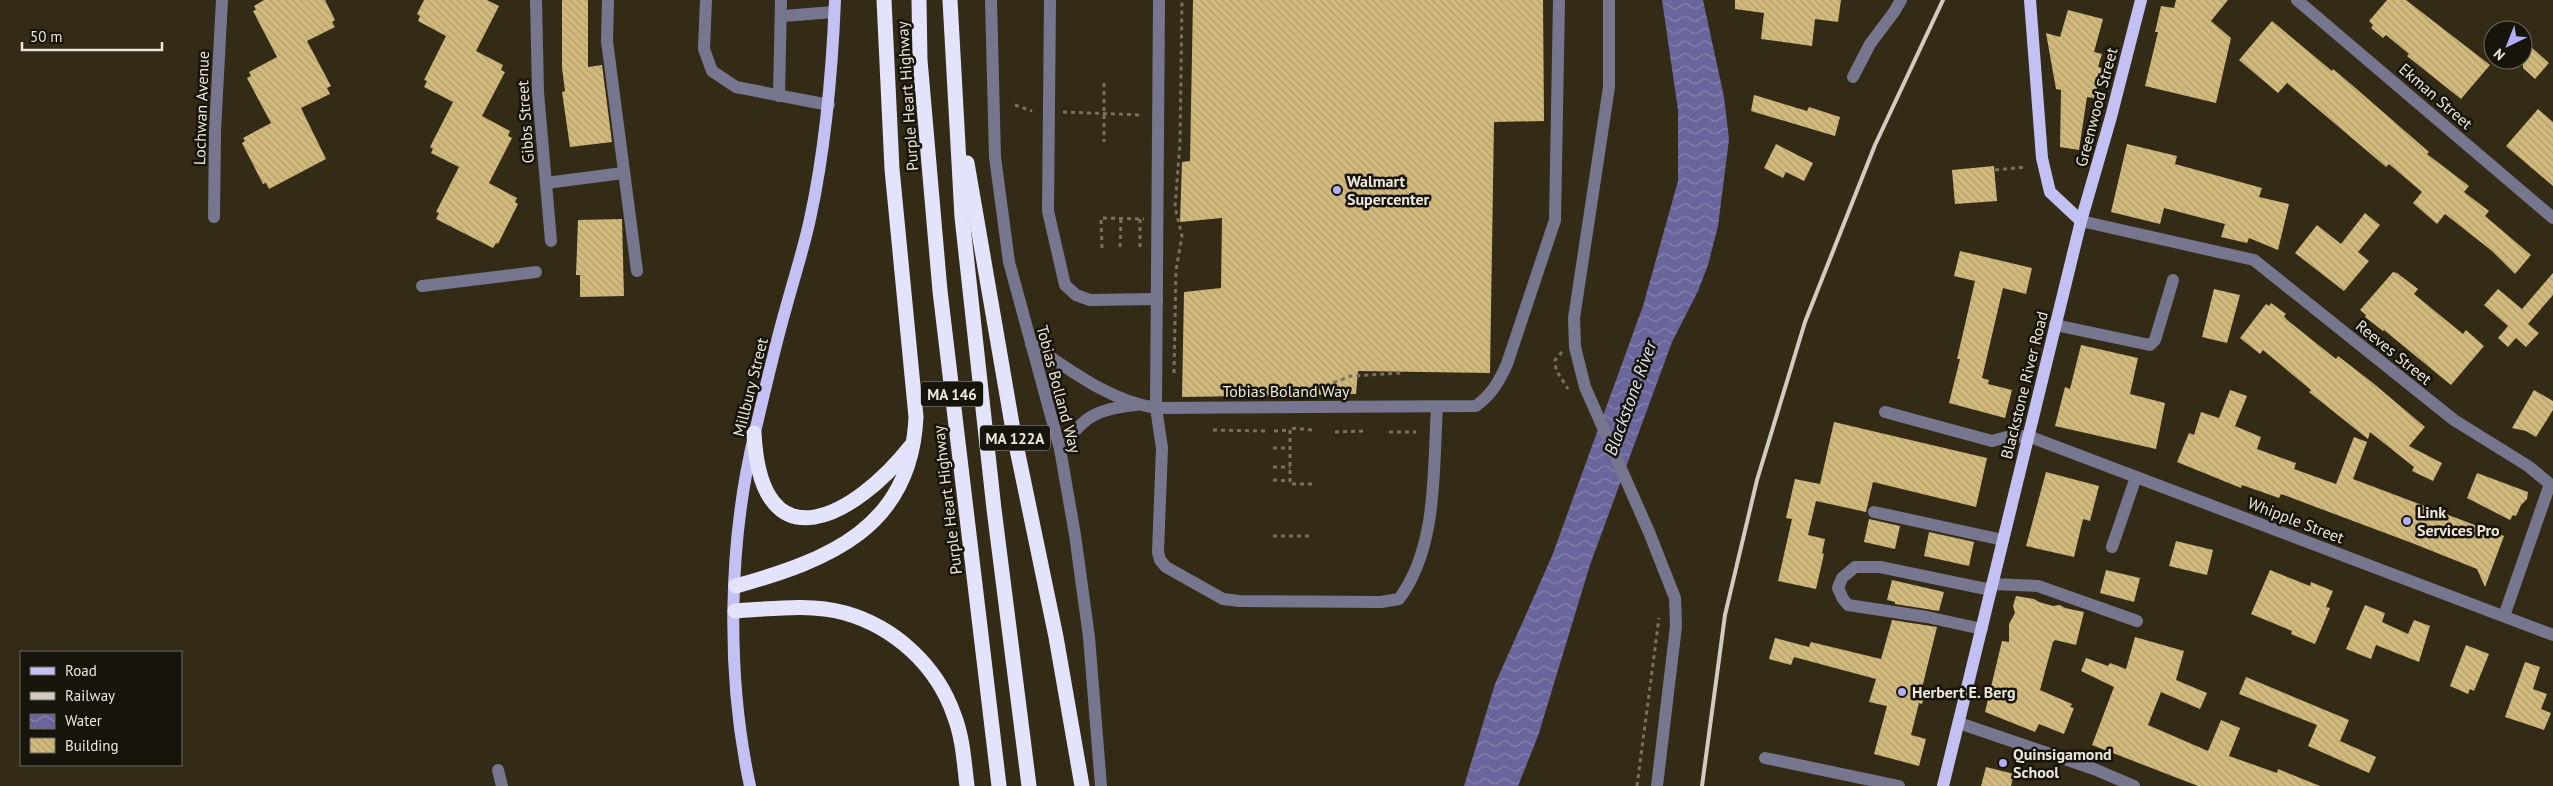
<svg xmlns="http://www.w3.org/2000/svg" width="2553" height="786" font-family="'PT Sans',sans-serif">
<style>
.water{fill:url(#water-waves)}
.building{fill:url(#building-back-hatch)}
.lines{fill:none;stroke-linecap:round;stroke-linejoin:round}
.path{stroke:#78715f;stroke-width:3;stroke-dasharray:4 4;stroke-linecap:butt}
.minor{stroke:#77768f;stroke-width:12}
.major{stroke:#c3c1f4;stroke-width:12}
.highway{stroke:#e4e3fc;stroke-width:15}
.rail{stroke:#d2ccbe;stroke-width:4}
.poi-dot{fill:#b2adf9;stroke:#17140b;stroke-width:2}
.labels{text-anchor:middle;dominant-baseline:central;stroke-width:5;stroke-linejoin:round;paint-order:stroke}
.shield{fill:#17140b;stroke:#aca89c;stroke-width:1}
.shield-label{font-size:15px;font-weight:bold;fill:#ece7da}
.street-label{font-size:16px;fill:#ece7da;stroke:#17140b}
.poi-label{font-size:16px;font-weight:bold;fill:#ece7da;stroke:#17140b;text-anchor:start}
.water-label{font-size:18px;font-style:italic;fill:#e1e1f1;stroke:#17140b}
</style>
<defs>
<pattern id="water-waves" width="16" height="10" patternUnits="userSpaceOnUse" patternTransform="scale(1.25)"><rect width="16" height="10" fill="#6a669c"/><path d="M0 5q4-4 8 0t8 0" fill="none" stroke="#8783ae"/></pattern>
<pattern id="building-back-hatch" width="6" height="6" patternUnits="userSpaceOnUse" patternTransform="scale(1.25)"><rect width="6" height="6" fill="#d2ba7d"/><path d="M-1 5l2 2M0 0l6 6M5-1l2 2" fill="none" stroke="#af9d6e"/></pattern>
</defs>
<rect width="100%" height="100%" fill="#332b16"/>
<polygon class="water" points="1662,0 1703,0 1724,97 1729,139 1718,226 1708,265 1698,291 1672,342 1590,565 1538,736 1518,786 1464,786 1495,684 1552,556 1643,306 1678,181 1678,110"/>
<g class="building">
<polygon points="264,0 325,0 335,20 332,22 335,27 307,41 331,86 327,88 330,94 301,108 326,159 269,189 266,183 263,184 242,143 245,141 243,138 271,123 247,78 251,76 249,72 277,57 253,11 256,10 254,6"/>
<polygon points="424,0 487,0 499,6 476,51 503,65 501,70 505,72 482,116 510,131 508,136 512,138 489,183 517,198 515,202 518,204 498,244 496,243 493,248 436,219 439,213 436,212 459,167 431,153 433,149 430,147 453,102 424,87 427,81 424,80 446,36 418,21 420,16 417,14"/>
<polygon points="562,0 588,0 588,67 602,65 612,142 570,147 562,92 565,91 562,68"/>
<polygon points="1193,0 1543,0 1544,121 1494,122 1490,373 1358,371 1356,394 1182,397 1184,292 1221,288 1222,218 1180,222 1182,162 1190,161"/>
<polygon points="1735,0 1841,0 1838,22 1815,19 1812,46 1761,39 1764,13 1735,9"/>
<polygon points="2176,0 2228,0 2211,21 2231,38 2216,103 2145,86 2158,32 2155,32 2161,6 2174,8"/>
<polygon points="2387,0 2406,0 2490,65 2461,99 2407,56 2409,54 2386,35 2383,38 2371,28 2373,25 2369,21"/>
<polygon points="2068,10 2103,19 2094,52 2102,54 2098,67 2102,68 2094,98 2087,97 2079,150 2060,147 2061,90 2056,89 2046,33 2060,37"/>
<polygon points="2272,21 2332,71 2333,69 2352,85 2429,152 2427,154 2469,186 2464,192 2489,211 2485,216 2531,255 2515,274 2492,251 2445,214 2437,224 2413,203 2422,192 2389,164 2386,167 2287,83 2278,93 2239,60"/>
<polygon points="2523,40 2549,63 2535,79 2523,68"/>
<polygon points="1754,95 1807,111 1809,107 1840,117 1835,136 1751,111"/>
<polygon points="2538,109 2553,122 2553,186 2506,146"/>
<polygon points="1776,144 1813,163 1804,181 1786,172 1783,178 1764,168"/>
<polygon points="2127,144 2177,156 2175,164 2262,188 2259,197 2289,204 2278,250 2249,238 2247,243 2221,237 2225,224 2164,208 2160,224 2111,212"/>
<polygon points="1994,166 1997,201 1955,204 1952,170"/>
<polygon points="2365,213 2380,225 2358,252 2369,261 2344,291 2295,253 2317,225 2341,244"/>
<polygon points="622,219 624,296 580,297 580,275 576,275 578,220"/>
<polygon points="1960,251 2032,268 2026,294 2003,288 1982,378 1989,380 1988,384 2012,390 2005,418 1949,403 1960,359 1957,359 1975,281 1954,276"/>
<polygon points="2393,272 2397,273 2418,289 2414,294 2463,334 2466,330 2484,346 2451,385 2384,330 2383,331 2365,317 2366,315 2360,310"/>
<polygon points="2553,273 2553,295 2528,324 2539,333 2526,347 2516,338 2508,347 2498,338 2508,326 2484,305 2498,289 2522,309"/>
<polygon points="2214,289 2240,295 2227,343 2202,337"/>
<polygon points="2271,303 2286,314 2284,316 2286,319 2336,359 2338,356 2373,383 2425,427 2409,446 2442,463 2433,481 2412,471 2414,467 2370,432 2368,439 2309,392 2311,390 2263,350 2260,354 2240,338 2266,304 2269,306"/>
<polygon points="2081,345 2138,358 2130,394 2165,403 2156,449 2055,426 2065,387 2070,389"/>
<polygon points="2230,390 2247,396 2235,426 2261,437 2257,449 2296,463 2294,469 2336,484 2354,437 2367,442 2353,479 2504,536 2485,587 2477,569 2412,543 2281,494 2279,498 2242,485 2241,488 2177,462 2189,433 2194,435 2201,412 2219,418"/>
<polygon points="2534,390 2553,401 2553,410 2536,437 2526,431 2512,428"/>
<polygon points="1834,422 1987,458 1976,507 1873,482 1866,512 1816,501 1808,535 1825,539 1822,553 1824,554 1816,589 1778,581 1792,519 1786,518 1795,479 1820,484"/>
<polygon points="2046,472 2099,486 2090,521 2083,519 2074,557 2026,546"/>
<polygon points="2477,473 2528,492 2527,499 2521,505 2516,516 2513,515 2510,520 2467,498"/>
<polygon points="1869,519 1900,526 1895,549 1864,542"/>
<polygon points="1929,532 1974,542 1969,566 1924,556"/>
<polygon points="2176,541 2213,550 2207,575 2169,566"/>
<polygon points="2106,570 2140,578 2134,602 2100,593"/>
<polygon points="2270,570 2310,586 2311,582 2333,591 2326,607 2330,608 2315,644 2291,634 2292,631 2251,614"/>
<polygon points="1892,580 1944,592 1939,611 1895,604 1895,602 1887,600"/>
<polygon points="2016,596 2034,599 2039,602 2053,606 2060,605 2065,608 2084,612 2076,645 2055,640 2053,642 2040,690 2072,704 2070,707 2074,708 2064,734 2039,724 2035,732 1985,712 2002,641 2009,642 2009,624 2015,613 2013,606"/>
<polygon points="2365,605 2385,613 2382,622 2408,634 2414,620 2430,626 2419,662 2376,645 2371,659 2346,649"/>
<polygon points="1892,620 1937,627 1922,688 1926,689 1922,704 1919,703 1911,735 1926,739 1919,766 1874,754 1887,706 1869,702 1876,679 1794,657 1791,665 1769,659 1775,638 1809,647 1811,642 1881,659"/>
<polygon points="2135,637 2184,651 2176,680 2207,693 2200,709 2161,692 2148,725 2208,751 2221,720 2240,728 2229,756 2277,773 2278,769 2320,786 2198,786 2092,745 2114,687 2081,671 2086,658 2108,666 2110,663 2126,669"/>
<polygon points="2466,645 2489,654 2474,691 2470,689 2468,694 2450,686"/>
<polygon points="2525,662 2540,667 2533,689 2547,694 2541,709 2551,713 2544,730 2505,717"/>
<polygon points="2246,677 2349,720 2340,741 2376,757 2369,773 2308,746 2317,725 2239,694"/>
<polygon points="1986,767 2014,774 2011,786 1981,786"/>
</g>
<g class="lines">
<g class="path">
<polyline points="1104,83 1104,142"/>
<polyline points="1015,105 1032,111"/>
<polyline points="1063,112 1142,115"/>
<polyline points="1995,170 2026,167"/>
<polyline points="1120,247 1121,218"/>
<polyline points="1140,247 1140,218"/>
<polyline points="1102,248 1101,218 1144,219"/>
<polyline points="1562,352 1555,360 1556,370 1568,389"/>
<polyline points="1174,373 1176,270 1182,236 1175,207 1180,143 1182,0"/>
<polyline points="1311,391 1351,376 1401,373"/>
<polyline points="1213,430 1266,431"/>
<polyline points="1274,431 1290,430"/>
<polyline points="1335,432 1366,431"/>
<polyline points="1389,432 1416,432"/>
<polyline points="1273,448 1290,448"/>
<polyline points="1273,467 1290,467"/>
<polyline points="1273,480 1290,481"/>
<polyline points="1312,484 1290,484 1290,428 1313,430"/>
<polyline points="1273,536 1311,536"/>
<polyline points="1637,786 1659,618"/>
</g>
<g class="minor">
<polyline points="536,0 538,92 551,241"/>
<polyline points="608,0 607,41 637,271"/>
<polyline points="706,0 704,49 712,71 736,87 829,105"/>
<polyline points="991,0 995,157 1009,262 1060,449 1075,535 1089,637 1101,786"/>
<polyline points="1050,0 1048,211 1065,285 1076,295 1090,300 1157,299"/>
<path d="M1159,0L1156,408L1162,448L1158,552L1160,560L1166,567L1223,599L1239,601L1381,602L1399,599C1438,547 1433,469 1437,407"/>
<polyline points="1609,0 1609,87 1574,318 1575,347 1585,387 1649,532 1675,598 1676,626 1657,786"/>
<polyline points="2297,0 2553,218"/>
<polyline points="783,16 834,12"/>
<polyline points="1853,77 1870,44 1894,12 1901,0"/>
<polyline points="779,96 781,0"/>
<polyline points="546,183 623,173"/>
<polyline points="214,217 215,131 222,0"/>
<polyline points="2081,221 2254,260 2454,420 2528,466 2550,484 2504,616"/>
<polyline points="422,286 536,272"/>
<polyline points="2055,325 2150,345 2155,340 2173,280"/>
<path d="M1031,344C1069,369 1109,401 1156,408L1476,406C1491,395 1499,382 1507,364L1555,220L1559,0"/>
<polyline points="1885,412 1992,441 2007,437 2028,436 2553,635"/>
<path d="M1060,449C1084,417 1095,409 1136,405"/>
<polyline points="1874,512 2003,540"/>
<polyline points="2112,547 2136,477"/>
<polyline points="1992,584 2038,586 2137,621"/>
<polyline points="1982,629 1927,617 1848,605 1843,599 1838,588 1842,578 1855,567 1880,567 1991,590"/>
<polyline points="1959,723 2094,769 2134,786"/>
<polyline points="1765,758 1899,786"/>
<polyline points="498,770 502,786"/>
</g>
<g class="major">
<polyline points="2030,0 2042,158 2050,192 2081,221"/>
<path d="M750,786C726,675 728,543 755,432C765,389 775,346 787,304C795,275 804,247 810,219C826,146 832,74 835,0"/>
<polyline points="1943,786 2081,221 2111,117 2141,0"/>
</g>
<g class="highway">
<polyline points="919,0 920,60 940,291 999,786"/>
<polyline points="950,0 962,217 994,509 1029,786"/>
<polyline points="967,163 1013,430 1056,637 1082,786"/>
<path d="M754,433C761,569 855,517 911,446"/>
<path d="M736,586C829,560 911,528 916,417L892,169L884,0"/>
<path d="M735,611C770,609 811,603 845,613C895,627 937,666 954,715C963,738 964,762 967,786"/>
</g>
<polyline class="rail" points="1702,786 1725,615 1757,480 1805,322 1875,145 1943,0"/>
</g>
<g class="poi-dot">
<circle cx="1337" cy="190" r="5"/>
<circle cx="2407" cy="521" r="5"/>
<circle cx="1902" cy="692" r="5"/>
<circle cx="2003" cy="763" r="5"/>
</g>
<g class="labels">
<g class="shield">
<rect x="921" y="381.5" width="62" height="25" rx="4"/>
<rect x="980" y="425.5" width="70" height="25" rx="4"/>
</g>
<g class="shield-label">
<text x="952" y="394">MA 146</text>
<text x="1015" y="438">MA 122A</text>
</g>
<g class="street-label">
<text transform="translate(907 96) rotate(-94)">Purple Heart Highway</text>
<text transform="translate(2436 96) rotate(41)">Ekman Street</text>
<text transform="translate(2096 107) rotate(-75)">Greenwood Street</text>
<text transform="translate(201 108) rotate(-88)">Lochwan Avenue</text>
<text transform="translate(525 122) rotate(-94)">Gibbs Street</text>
<text transform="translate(2394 352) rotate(39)">Reeves Street</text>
<text transform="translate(2024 385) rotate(-76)">Blackstone River Road</text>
<text transform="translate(750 387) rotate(-76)">Millbury Street</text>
<text transform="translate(1059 389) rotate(75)">Tobias Bolland Way</text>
<text x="1286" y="391">Tobias Boland Way</text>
<text transform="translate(947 500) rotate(-97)">Purple Heart Highway</text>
<text transform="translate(2296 520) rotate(21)">Whipple Street</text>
</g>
<g class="poi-label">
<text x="1347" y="181">Walmart<tspan x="1347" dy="18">Supercenter</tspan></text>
<text x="2417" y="512">Link<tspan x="2417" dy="18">Services Pro</tspan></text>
<text x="1912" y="692">Herbert E. Berg</text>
<text x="2013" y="754">Quinsigamond<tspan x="2013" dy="18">School</tspan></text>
</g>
<g class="water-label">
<text transform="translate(1630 398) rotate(-70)">Blackstone River</text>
</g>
</g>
<rect x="20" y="651" width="162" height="115" fill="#17140b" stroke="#6c685e"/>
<rect x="30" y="667" width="25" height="8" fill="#c3c1f4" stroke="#6c685e"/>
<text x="65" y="676" font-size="15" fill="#ece7da">Road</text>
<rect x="30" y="692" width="25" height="8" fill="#d2ccbe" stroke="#6c685e"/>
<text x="65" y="701" font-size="15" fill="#ece7da">Railway</text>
<rect x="30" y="714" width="25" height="15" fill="url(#water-waves)" stroke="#6c685e"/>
<text x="65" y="726" font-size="15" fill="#ece7da">Water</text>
<rect x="30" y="738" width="25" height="15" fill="url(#building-back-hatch)" stroke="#6c685e"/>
<text x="65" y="751" font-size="15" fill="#ece7da">Building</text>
<g transform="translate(2508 45) rotate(223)"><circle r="24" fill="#17140b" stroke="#6c685e"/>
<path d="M0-4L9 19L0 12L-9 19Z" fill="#b2adf9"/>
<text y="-8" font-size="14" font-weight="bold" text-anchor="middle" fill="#ece7da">N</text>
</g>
<path d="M22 42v8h140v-8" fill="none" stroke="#ece7da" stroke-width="2.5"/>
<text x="30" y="42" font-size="15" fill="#ece7da" stroke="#17140b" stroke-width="4" paint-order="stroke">50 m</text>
</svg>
